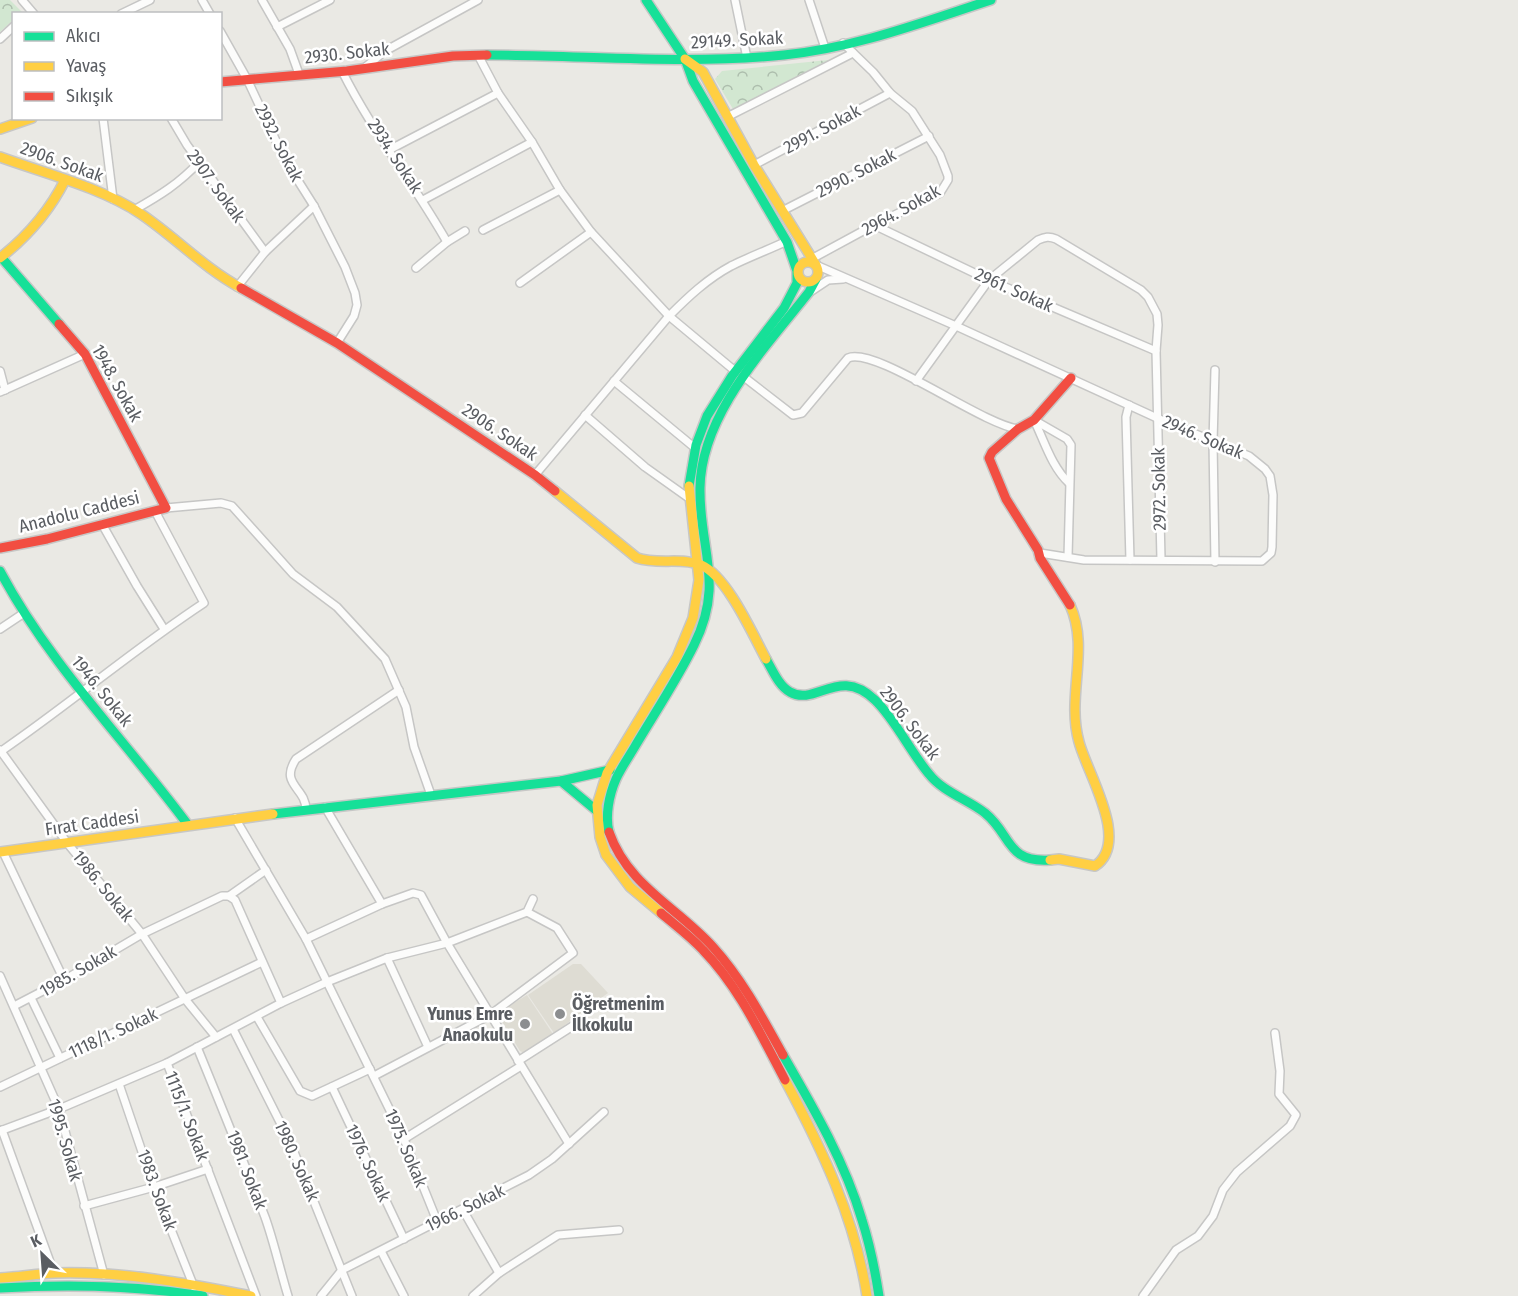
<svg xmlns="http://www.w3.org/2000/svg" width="1518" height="1296" font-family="'Fira Sans Condensed',sans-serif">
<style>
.education{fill:#dedcd3}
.park{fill:url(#park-crowns)}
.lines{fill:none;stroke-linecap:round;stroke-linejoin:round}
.street-casing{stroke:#c6c6c5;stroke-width:10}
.fast-casing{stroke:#c7c7c6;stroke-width:12}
.slow-casing{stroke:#c7c7c6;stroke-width:12}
.jam-casing{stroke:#c7c7c6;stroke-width:12}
.street{stroke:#fcfcfb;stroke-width:7}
.fast{stroke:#16e098;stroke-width:9}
.slow{stroke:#ffcf43;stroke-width:9}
.jam{stroke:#f24e42;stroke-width:9}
.poi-dot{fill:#8c8e90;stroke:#fff;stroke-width:2}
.labels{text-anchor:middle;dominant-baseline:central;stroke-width:5;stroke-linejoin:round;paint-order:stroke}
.street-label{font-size:18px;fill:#5a5d62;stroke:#fff}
.poi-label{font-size:18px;font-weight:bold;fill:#5a5d62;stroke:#fff;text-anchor:start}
</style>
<defs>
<pattern id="park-crowns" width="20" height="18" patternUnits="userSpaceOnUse" patternTransform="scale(1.5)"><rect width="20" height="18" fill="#d2e7d1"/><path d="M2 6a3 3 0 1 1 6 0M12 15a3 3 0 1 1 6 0" fill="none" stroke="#adbead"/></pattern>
</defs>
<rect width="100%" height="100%" fill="#eae9e4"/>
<g class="education">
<polygon points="573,964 581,964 608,993 554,1033 528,995"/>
<polygon points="527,995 553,1034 524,1053 520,1051 498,1015 499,1012"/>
</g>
<g class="park">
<polygon points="0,0 10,0 22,12 14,14 13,20 0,32"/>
<polygon points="828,60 828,62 733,109 715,79 722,71"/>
</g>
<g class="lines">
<defs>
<g id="street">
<polyline points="22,0 34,14"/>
<polyline points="202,0 210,14"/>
<polyline points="262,0 290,49 299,74"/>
<polyline points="735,0 747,58"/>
<polyline points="809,0 825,48"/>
<polyline points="121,14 150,0"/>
<polyline points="277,27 330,0"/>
<polyline points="220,31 247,79 285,160 314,206 345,267 355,293 357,305 354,316 337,343"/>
<polyline points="0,39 14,26"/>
<polyline points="478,55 498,93 532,142 560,190 591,232 669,316 735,371"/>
<polyline points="363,69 385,51 478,0"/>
<path d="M342,71C372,131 414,184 447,242"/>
<polyline points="727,117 853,53"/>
<polyline points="103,118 113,199"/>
<polyline points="171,118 187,145 265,252"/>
<polyline points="389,150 498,93"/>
<polyline points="754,165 890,93"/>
<polyline points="423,200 532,142"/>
<path d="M134,210C159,196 180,183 199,162"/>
<polyline points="782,211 929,136"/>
<polyline points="874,225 989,280 1156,351"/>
<polyline points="483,230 560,190"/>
<polyline points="804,263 874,225 940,193 948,180 948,176 940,155 912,111 890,93 873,72 843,43"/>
<polyline points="816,265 956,326 1157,418 1249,456 1265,469 1270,476 1273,495 1272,547 1271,553 1262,561 1084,560 1040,553"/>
<polyline points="416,268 447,242 465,231"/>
<polyline points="520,283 591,232"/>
<polyline points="237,287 265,252 314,206"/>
<polyline points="810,292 828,280 843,279"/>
<polyline points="0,371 5,390"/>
<path d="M744,377L793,415L802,413L848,358C875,346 981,424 1018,429"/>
<polyline points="614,381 695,448"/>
<path d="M916,381L989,280L1038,240C1045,237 1049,236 1056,239L1141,290L1148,297L1157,314L1158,325L1156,351L1161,559"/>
<polyline points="0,392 85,354"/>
<polyline points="1129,405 1126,417 1130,560"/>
<polyline points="585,415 645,467 690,499"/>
<polyline points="1034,420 1067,439 1071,445 1068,557"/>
<path d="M1035,422C1045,443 1052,467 1069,483"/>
<path d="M535,475L669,316C688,297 707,279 731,266C749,257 768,250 787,241"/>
<polyline points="166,508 221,503 232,506 293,574 337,607 385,659 406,707 414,747 431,795"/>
<polyline points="102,524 137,586 164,629"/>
<polyline points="1215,562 1213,442 1215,370"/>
<polyline points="0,629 24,613"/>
<polyline points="0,750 68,844 142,934 185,999 216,1037"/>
<path d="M0,752C70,704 134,649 204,603L155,511"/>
<polyline points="325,807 382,904"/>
<path d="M306,810C306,787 279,785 296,759L399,690"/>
<polyline points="235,818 306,939 404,1139 437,1221"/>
<polyline points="3,852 64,980"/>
<polyline points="229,896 266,870"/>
<polyline points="306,939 382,904 413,893 421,895 447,943 569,1144"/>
<polyline points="387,958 428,1047"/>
<polyline points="0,976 59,1109 104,1275"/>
<polyline points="31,998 60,1058"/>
<polyline points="14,1006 64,980 142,934 222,896 229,896 235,900 281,1003"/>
<polyline points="257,1017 300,1091 312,1096 370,1069"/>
<polyline points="233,1029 290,1142 352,1296"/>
<path d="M197,1047C220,1103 243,1160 265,1217C274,1242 280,1270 288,1296"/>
<polyline points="518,1061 579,1022"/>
<polyline points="167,1063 256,1296"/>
<polyline points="374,1076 490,1015 573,953 557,928 527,912"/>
<polyline points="119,1084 154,1187 194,1287"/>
<polyline points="0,1087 262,962"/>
<polyline points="332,1087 404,1239"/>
<polyline points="2,1130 54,1273"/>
<polyline points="0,1131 59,1109 167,1063 281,1003 327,982 387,958 447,943 527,912 533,899"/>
<polyline points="404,1139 521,1066"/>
<polyline points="84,1206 154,1187 208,1169"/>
<polyline points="463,1210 499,1273"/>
<polyline points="381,1251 404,1296"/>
<polyline points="321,1296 342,1270 529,1175 552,1159 604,1112"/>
<polyline points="473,1296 499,1273 558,1235 619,1230"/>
<polyline points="1143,1296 1176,1250 1198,1236 1213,1216 1223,1190 1237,1172 1290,1126 1296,1115 1279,1094 1280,1071 1275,1033"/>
</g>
<g id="fast">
<polyline points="646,0 685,59 693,81 787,242 797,271 797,283 784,308 732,376 707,416 696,445 689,486"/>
<path d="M487,55C585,55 685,65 784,55C855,48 923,22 991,0"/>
<polyline points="1,257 59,324"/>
<path d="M0,571C50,665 125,740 188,825"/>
<path d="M766,659C773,671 779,686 790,692C816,707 839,665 875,700C895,719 911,753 929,774C943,792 967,799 985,813C1012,835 1006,863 1050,860"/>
<polyline points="561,781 597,811"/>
<polyline points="273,814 561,781 610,770"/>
<path d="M609,832C605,816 609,795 616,779C621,768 628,758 634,748C654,714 677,680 694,645C725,583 699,549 700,488C701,414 766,347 809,292L816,279"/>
<path d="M783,1055C813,1107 845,1162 862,1220C870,1245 875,1270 879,1296"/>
<path d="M0,1288C68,1284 135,1285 203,1296"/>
</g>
<g id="slow">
<polyline points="685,59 703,72 754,165 816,265"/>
<polyline points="0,129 32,118"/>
<path d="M0,157C44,173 103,188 141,214C175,237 204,268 241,288"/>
<path d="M0,258C28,236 49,212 65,180"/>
<circle cx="808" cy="272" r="10"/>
<path d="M555,491L637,558C658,565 682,557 701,565C727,576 753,635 766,659"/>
<polyline points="0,852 273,814"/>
<path d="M1050,860L1059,859L1095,866C1131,842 1087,773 1079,742C1066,696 1090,649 1070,605"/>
<polyline points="661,913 630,887 606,855 600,837 597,805 607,773 677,657 693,618 699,580 689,486"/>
<path d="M785,1080C822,1149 855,1218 867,1296"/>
<path d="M0,1278C18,1277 37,1274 55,1273C121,1271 187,1283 251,1296"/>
</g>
<g id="jam">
<polyline points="220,82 347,71 453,56 487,55"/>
<polyline points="241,288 337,343 535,475 555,491"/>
<polyline points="0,548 47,539 166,508 85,354 59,324"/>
<polyline points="1070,605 1040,558 1038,550 1006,499 989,458 992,452 1018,429 1034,420 1071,378"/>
<path d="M609,832C628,886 677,907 713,947C742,979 762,1017 783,1055"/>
<path d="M661,913C675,925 690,936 703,950C739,987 761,1035 785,1080"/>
</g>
</defs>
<use href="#street" class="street-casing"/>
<use href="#fast" class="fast-casing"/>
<use href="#slow" class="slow-casing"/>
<use href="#jam" class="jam-casing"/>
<use href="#street" class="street"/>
<use href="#fast" class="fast"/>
<use href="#slow" class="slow"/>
<use href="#jam" class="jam"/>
</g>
<g class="poi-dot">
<circle cx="560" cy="1014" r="6"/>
<circle cx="525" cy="1024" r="6"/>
</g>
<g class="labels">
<g class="street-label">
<text transform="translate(737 40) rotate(-3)">29149. Sokak</text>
<text transform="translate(347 53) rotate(-6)">2930. Sokak</text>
<text transform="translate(822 129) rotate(-28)">2991. Sokak</text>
<text transform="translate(279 143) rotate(63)">2932. Sokak</text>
<text transform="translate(395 156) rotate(57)">2934. Sokak</text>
<text transform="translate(62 162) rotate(20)">2906. Sokak</text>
<text transform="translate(856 173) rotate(-27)">2990. Sokak</text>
<text transform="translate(216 186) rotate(54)">2907. Sokak</text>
<text transform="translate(901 210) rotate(-29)">2964. Sokak</text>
<text transform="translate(1014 290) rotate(24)">2961. Sokak</text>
<text transform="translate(117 383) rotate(61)">1948. Sokak</text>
<text transform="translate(500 432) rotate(34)">2906. Sokak</text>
<text transform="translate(1203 437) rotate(23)">2946. Sokak</text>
<text transform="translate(1159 489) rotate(-91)">2972. Sokak</text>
<text transform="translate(79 512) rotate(-14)">Anadolu Caddesi</text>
<text transform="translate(102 691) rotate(51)">1946. Sokak</text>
<text transform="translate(910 723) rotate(53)">2906. Sokak</text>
<text transform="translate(92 823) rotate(-8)">Fırat Caddesi</text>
<text transform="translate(103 886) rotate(51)">1986. Sokak</text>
<text transform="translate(78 971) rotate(-30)">1985. Sokak</text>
<text transform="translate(113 1033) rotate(-25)">1118/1. Sokak</text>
<text transform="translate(187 1116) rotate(69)">1115/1. Sokak</text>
<text transform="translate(65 1140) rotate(74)">1995. Sokak</text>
<text transform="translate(406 1148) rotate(67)">1975. Sokak</text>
<text transform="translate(297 1161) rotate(66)">1980. Sokak</text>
<text transform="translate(368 1163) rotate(65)">1976. Sokak</text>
<text transform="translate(247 1170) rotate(69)">1981. Sokak</text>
<text transform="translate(157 1190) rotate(70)">1983. Sokak</text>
<text transform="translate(465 1208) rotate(-26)">1966. Sokak</text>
</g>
<g class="poi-label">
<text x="572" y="1004">Öğretmenim<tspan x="572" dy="21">İlkokulu</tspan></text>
<text x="513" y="1014" text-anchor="end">Yunus Emre<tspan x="513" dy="21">Anaokulu</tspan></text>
</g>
</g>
<rect x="12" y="12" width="210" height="108" fill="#ffffff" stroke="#bdbec0" stroke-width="1.5"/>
<rect x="24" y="32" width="30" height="9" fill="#16e098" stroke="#bdbec0" stroke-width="1.5"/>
<text x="66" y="42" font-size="18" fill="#5a5d62">Akıcı</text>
<rect x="24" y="62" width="30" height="9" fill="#ffcf43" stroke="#bdbec0" stroke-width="1.5"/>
<text x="66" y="72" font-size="18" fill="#5a5d62">Yavaş</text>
<rect x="24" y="92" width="30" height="9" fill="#f24e42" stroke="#bdbec0" stroke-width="1.5"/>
<text x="66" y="102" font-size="18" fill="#5a5d62">Sıkışık</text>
<g transform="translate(42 1254) rotate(335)" stroke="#ffffff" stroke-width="4.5" paint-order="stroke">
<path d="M0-4.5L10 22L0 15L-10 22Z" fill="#5a5d62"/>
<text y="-9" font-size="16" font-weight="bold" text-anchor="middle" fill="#5a5d62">K</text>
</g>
</svg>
